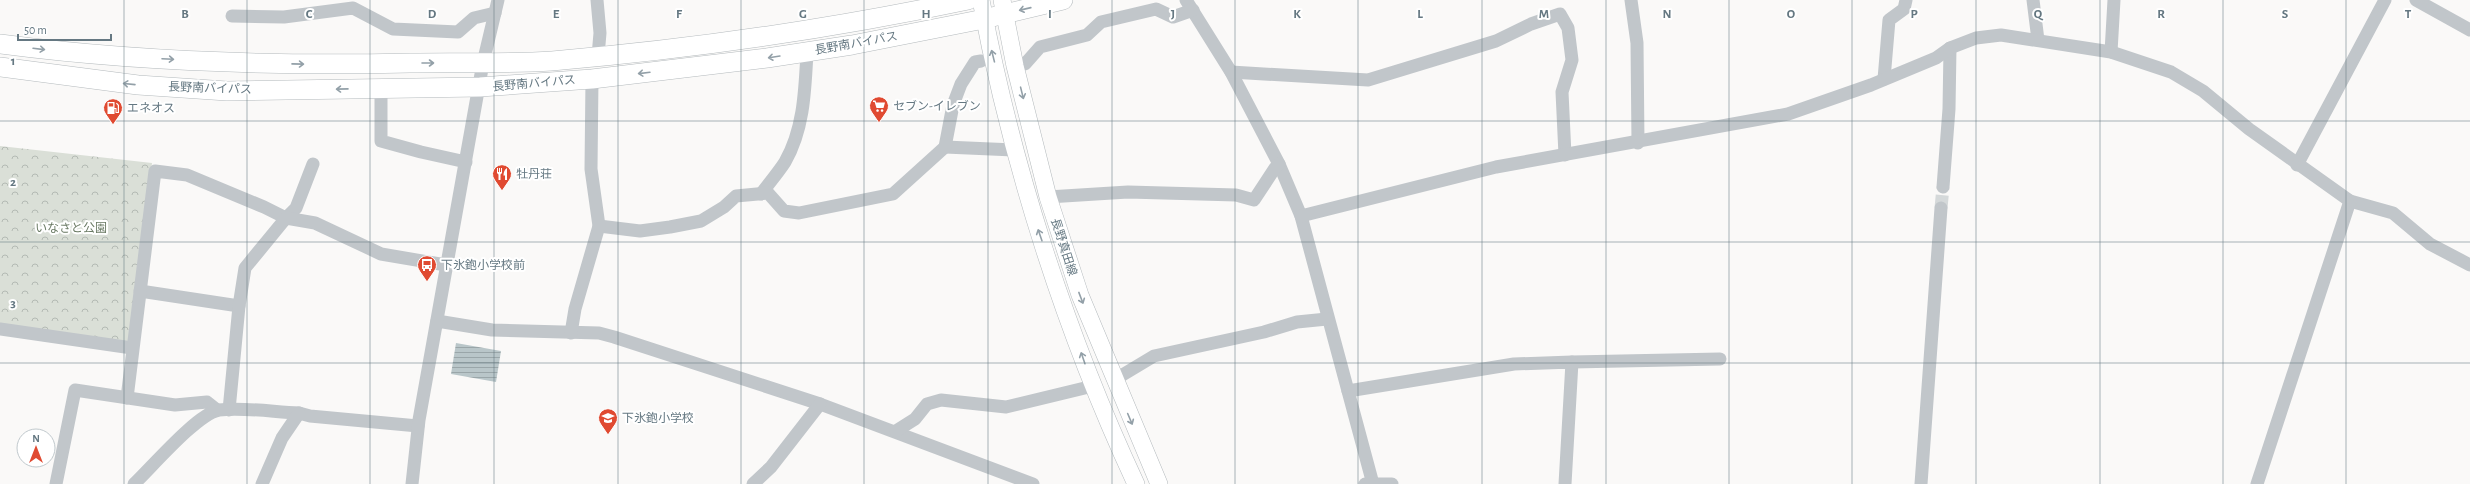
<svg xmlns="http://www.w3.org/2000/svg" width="2470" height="484" font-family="'Alegreya Sans','Noto Sans JP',sans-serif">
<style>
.forest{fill:url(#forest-crowns)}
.water{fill:url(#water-rules)}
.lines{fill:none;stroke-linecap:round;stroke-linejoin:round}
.minor-tunnel{stroke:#d5d9da;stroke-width:13;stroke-dasharray:13 6;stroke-linecap:butt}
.major-casing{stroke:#b5bbbe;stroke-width:18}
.highway-casing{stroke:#b4babd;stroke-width:20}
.minor{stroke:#c1c6ca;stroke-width:13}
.major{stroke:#fff;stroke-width:17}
.highway{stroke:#fff;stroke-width:19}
.oneway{stroke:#93a0a8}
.grid{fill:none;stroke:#657882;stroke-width:1;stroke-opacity:0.55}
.labels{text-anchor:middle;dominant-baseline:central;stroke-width:4;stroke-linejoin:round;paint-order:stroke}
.street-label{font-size:12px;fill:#657882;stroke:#fff}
.poi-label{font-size:12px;fill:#657882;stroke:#fff;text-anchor:start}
.park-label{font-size:12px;fill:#6a7a64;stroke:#fff}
.grid-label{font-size:13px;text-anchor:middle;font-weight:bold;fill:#657882;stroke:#fff;stroke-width:4;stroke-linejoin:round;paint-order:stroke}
</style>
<defs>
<pattern id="forest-crowns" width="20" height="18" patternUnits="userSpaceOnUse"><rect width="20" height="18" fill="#dadfd7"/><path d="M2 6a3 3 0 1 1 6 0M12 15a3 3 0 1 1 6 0" fill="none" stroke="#b4bab4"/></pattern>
<pattern id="water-rules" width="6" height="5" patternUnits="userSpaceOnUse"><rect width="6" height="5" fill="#b9c6c9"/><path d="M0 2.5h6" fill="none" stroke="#9aa6a9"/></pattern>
</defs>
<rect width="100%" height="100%" fill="#faf9f8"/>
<polygon class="forest" points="0,146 152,163 129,341 123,344 0,325"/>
<polygon class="water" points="456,343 501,351 496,382 451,374"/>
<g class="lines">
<polyline class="minor-tunnel" points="1941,208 1943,187"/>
<defs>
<g id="major">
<path d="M981,0C1012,165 1065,332 1136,484"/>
<polyline points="1002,0 1015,66 1048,197 1080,295 1159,484"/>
</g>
<g id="highway">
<path d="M0,44C136,62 274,66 410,63C457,62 505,64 552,61C692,49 831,29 968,0"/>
<polyline points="0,67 138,85 227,91 480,87 592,79 767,58 852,45 984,19 1063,0"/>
</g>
</defs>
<use href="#major" class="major-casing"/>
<use href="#highway" class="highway-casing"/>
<g class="minor">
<polyline points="597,0 600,33 598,56"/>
<polyline points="1186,0 1231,72 1279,164 1301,216 1373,484"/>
<polyline points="1631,0 1637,43 1638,143"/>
<polyline points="2033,0 2038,40"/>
<polyline points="2416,0 2470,30"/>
<polyline points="232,16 284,17 353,8 393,29 458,32 474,18 495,13"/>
<polyline points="2111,52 2114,0"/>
<polyline points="1015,66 1025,64 1040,47 1087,35 1101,22 1156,9 1173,17 1193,10"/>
<polyline points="1231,72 1368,80 1496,41 1531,24 1560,14 1568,28 1572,60 1562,92 1565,155"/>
<polyline points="1884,79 1889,20 1904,9 1906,0"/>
<polyline points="381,88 381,141 421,152 466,162"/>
<polyline points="945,147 1014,150"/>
<polyline points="2297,165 2385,0"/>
<polyline points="1943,187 1949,109 1950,48"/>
<path d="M761,194C769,183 778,173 785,162C804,129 805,90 807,52"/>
<polyline points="1048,197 1128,192 1236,195 1254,200 1275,168 1279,164"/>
<polyline points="1301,216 1496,167 1788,114 1871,85 1936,58 1950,48 1976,38 2001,35 2111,52 2171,72 2203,91 2249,129 2350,201 2393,213 2430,244 2470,265"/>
<polyline points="599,226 640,231 670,227 701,221 724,207 736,196 768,193 784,211 799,213 893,194 945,147 953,105 961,84 975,62 981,61"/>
<polyline points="140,291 239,306"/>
<polyline points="437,321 492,330 599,333 614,337 820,404 1033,484"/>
<polyline points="0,329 132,348"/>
<polyline points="571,333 575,309 599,226 591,169 592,79"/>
<polyline points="1572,362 1720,359"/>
<polyline points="1114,380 1154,356 1264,332 1297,322 1327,319"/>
<polyline points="1348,391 1514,364 1572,362 1565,484"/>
<polyline points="127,398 155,171 187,175 264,207 286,218 296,208 313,164"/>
<polyline points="229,410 239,306 245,268 286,218 315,223 381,254 446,265"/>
<polyline points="896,431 915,419 927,404 941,400 1006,407 1093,386"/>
<polyline points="56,484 75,390 175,405 207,402 217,410"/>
<path d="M134,484C152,467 197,414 219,410C243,407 274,412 299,413L310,416L418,426"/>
<polyline points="262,484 282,438 299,413"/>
<polyline points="412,484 419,420 483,63 498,0"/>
<polyline points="753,484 771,467 820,404"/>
<polyline points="1365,484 1392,484"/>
<polyline points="1921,484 1941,208"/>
<polyline points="2257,484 2350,201"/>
</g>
<use href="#major" class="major"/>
<use href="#highway" class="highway"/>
</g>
<defs><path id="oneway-shaft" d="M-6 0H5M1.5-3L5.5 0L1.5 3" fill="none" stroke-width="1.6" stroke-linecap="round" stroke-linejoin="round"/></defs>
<g class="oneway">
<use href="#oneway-shaft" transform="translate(1025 9) rotate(167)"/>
<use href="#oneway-shaft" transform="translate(39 49) rotate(7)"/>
<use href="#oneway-shaft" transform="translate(993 56) rotate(-104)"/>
<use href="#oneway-shaft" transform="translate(774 57) rotate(171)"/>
<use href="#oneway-shaft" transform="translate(168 59) rotate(3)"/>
<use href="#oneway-shaft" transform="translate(428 63)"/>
<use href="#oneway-shaft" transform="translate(298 64) rotate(1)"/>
<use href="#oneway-shaft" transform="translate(644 73) rotate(173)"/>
<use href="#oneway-shaft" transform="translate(129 84) rotate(-174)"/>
<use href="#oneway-shaft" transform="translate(342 89) rotate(179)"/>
<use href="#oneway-shaft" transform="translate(1022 93) rotate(76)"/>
<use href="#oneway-shaft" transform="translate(1040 235) rotate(-109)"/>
<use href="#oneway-shaft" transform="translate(1081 298) rotate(69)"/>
<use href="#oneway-shaft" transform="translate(1083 358) rotate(-109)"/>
<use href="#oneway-shaft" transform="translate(1130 419) rotate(67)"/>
</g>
<path class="grid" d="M124,0V484M247,0V484M370,0V484M494,0V484M618,0V484M741,0V484M864,0V484M988,0V484M1112,0V484M1235,0V484M1358,0V484M1482,0V484M1606,0V484M1729,0V484M1852,0V484M1976,0V484M2100,0V484M2223,0V484M2346,0V484M0,121H2470M0,242H2470M0,363H2470"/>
<defs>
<symbol id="supermarket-pin" viewBox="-11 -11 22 30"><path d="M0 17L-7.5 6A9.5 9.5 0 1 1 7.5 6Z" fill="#e04a31" stroke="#fff"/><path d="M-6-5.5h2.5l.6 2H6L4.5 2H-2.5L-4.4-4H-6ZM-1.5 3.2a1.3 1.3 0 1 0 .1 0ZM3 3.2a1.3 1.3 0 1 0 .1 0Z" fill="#fff"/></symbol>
<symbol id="fuel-pin" viewBox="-11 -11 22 30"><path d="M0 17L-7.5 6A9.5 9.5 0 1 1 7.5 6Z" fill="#e04a31" stroke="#fff"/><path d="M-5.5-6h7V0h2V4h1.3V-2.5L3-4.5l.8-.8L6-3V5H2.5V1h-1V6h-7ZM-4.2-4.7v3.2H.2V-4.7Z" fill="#fff"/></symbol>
<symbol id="restaurant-pin" viewBox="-11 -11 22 30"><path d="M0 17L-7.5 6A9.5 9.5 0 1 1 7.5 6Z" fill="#e04a31" stroke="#fff"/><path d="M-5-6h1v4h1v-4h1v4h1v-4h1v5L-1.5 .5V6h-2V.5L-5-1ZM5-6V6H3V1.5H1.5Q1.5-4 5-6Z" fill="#fff"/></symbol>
<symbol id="bus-pin" viewBox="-11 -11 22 30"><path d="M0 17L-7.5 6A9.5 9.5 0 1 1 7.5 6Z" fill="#e04a31" stroke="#fff"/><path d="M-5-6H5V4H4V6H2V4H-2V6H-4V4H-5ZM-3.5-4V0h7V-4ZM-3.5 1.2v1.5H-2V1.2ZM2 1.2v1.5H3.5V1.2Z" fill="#fff"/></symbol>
<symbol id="school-pin" viewBox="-11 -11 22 30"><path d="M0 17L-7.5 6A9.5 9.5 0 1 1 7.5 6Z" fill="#e04a31" stroke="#fff"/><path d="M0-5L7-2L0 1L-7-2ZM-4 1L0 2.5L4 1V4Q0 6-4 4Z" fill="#fff"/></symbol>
</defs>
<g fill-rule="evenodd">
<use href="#supermarket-pin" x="868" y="95" width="22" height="30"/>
<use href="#fuel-pin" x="102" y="97" width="22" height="30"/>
<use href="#restaurant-pin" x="491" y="163" width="22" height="30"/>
<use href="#bus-pin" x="416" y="254" width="22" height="30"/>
<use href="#school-pin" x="597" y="407" width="22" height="30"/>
</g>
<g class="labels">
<g class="street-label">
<text transform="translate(856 43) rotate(-10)">長野南バイパス</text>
<text transform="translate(534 83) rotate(-5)">長野南バイパス</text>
<text transform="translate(210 88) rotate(2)">長野南バイパス</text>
<text transform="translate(1064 247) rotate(72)">長野真田線</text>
</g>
<g class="poi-label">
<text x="893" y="106">セブン-イレブン</text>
<text x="127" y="108">エネオス</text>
<text x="516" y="174">牡丹荘</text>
<text x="441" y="265">下氷鉋小学校前</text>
<text x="622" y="418">下氷鉋小学校</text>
</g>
<g class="park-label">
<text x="71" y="228">いなさと公園</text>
</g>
</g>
<g class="grid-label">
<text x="185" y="18">B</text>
<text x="309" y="18">C</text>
<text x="432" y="18">D</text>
<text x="556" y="18">E</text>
<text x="679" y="18">F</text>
<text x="803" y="18">G</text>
<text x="926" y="18">H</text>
<text x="1050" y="18">I</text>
<text x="1173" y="18">J</text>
<text x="1297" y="18">K</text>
<text x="1420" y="18">L</text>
<text x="1544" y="18">M</text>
<text x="1667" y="18">N</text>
<text x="1791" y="18">O</text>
<text x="1914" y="18">P</text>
<text x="2038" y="18">Q</text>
<text x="2161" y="18">R</text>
<text x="2285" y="18">S</text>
<text x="2408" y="18">T</text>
<text x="13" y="65">1</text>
<text x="13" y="186">2</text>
<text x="13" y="307">3</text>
</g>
<g transform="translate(36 448)"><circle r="19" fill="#ffffff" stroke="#c1c9cd"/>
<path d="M0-3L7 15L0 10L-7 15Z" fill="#e04a31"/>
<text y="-6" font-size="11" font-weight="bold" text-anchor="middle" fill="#657882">N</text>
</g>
<path d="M18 34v6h93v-6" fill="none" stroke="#657882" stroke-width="2"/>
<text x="24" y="34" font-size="12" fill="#657882" stroke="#ffffff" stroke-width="3" paint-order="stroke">50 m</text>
</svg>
